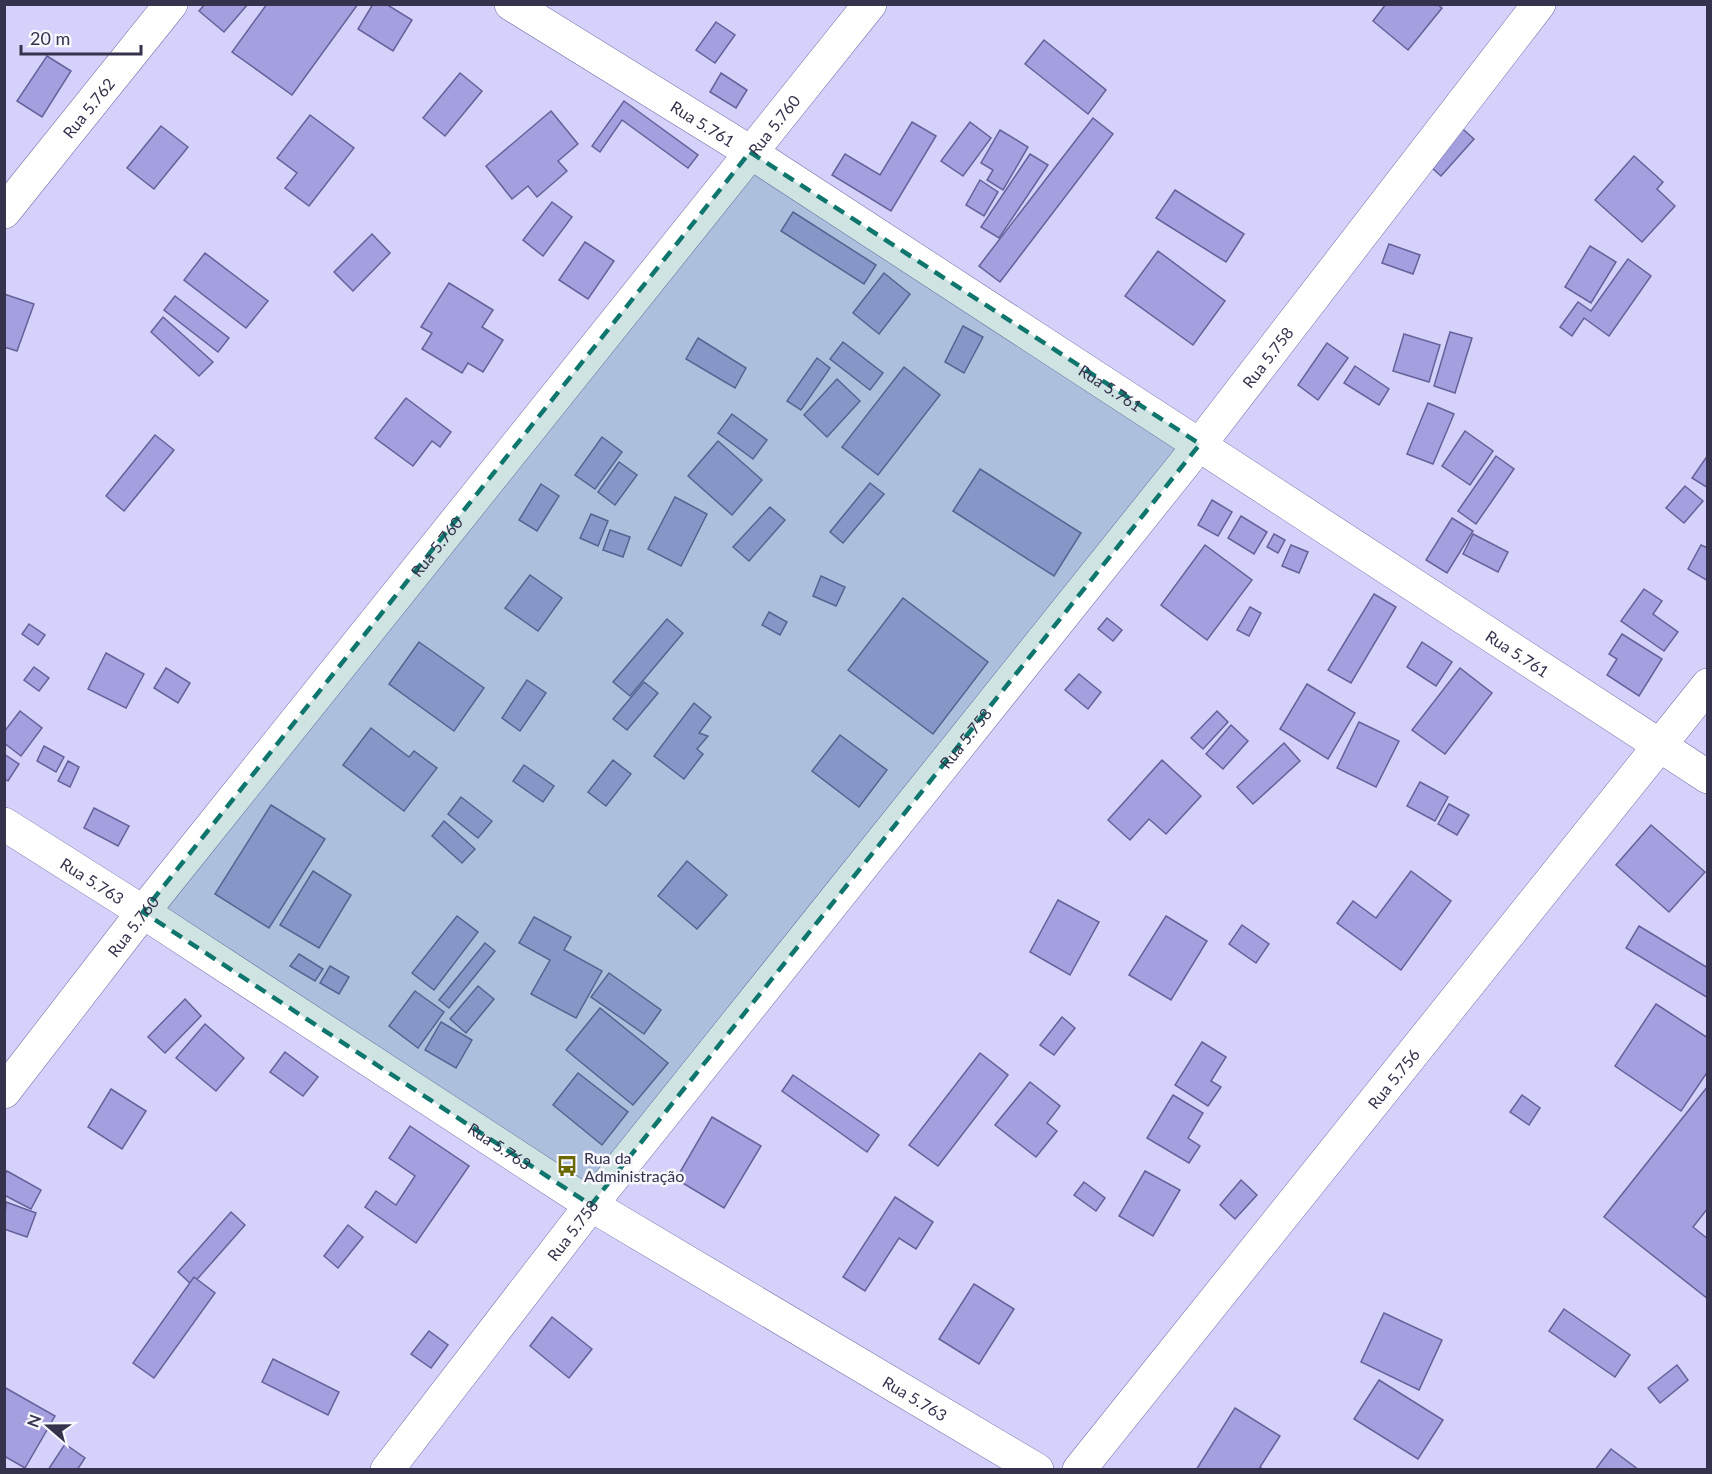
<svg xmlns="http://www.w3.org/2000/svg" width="1712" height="1474" font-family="Lato,sans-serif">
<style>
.building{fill:#a49fde;stroke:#66609b;stroke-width:1.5}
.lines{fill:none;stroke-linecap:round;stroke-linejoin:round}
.minor-casing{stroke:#7670ac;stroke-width:34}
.minor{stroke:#fff;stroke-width:33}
.marked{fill:#0f766e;fill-opacity:0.2;stroke:#0f766e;stroke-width:4.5;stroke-dasharray:12 8;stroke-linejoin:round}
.labels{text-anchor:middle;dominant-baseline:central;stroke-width:5;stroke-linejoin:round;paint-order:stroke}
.street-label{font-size:16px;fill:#34324c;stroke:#f7f7fe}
.poi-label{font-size:16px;fill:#34324c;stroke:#f7f7fe;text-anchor:start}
</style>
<rect width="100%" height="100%" fill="#d4d2fa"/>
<g class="building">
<polygon points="205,4 248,4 224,32 199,11"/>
<polygon points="267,4 358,4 292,95 232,52"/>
<polygon points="373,4 386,4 412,20 393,51 358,29"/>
<polygon points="1386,4 1437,4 1442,8 1408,50 1373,21"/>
<polygon points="716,22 735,35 715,63 696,50"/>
<polygon points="1044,40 1106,90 1088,114 1025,64"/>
<polygon points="47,56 71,71 42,117 17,101"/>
<polygon points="460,73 482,91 445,136 423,118"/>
<polygon points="721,73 747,90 736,108 710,92"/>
<polygon points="624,101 698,155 688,168 622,120 600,152 592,146"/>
<polygon points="551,111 578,144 558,161 567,171 537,197 528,186 512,199 486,166"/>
<polygon points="310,115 354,148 309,206 285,188 297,173 277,158"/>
<polygon points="1093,118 1113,134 1000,282 979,266"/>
<polygon points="912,122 936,136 891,211 832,175 845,154 880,175"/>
<polygon points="970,122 991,138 963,176 941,161"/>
<polygon points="1456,123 1474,139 1441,176 1423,160"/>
<polygon points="161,126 188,147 154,189 127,168"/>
<polygon points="1000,130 1028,147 1003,190 987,180 993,170 981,163"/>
<polygon points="1030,154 1048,165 999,238 981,227"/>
<polygon points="1634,156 1663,182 1657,189 1675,206 1642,242 1595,200"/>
<polygon points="980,180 998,192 984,216 966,205"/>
<polygon points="1175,190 1244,234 1226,262 1156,218"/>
<polygon points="552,202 572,217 543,256 523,240"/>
<polygon points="793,212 876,265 864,284 781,231"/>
<polygon points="372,234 390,253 353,291 334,272"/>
<polygon points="585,242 614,261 588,299 559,280"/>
<polygon points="1389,244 1420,255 1413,274 1382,263"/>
<polygon points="1590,246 1616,262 1591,303 1565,287"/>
<polygon points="1158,251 1225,301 1193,345 1125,296"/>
<polygon points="205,253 268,301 246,328 184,280"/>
<polygon points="1628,259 1651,276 1609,336 1584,318 1572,336 1560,327 1578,302 1591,311"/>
<polygon points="884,273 910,294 879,334 853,313"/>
<polygon points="449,283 493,310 482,327 503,340 483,372 468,363 462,373 422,349 432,333 421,327"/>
<polygon points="4,294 34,304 17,351 4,347"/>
<polygon points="175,296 229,338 218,352 164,310"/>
<polygon points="163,317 213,362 199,376 151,332"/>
<polygon points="963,326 983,337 964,373 945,362"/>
<polygon points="1450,332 1472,338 1455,393 1434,386"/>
<polygon points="1404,334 1440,345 1429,382 1393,371"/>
<polygon points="698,338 746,368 735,388 686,359"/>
<polygon points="843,342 883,373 870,390 830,359"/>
<polygon points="1327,343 1348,358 1318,400 1298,385"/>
<polygon points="817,358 830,368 801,410 787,401"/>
<polygon points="1355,366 1389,389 1379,405 1344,383"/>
<polygon points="904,367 940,395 878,475 842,447"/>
<polygon points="837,379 860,401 827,437 804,415"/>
<polygon points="406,398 451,432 440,447 432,441 413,466 375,438"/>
<polygon points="1428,403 1454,414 1433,464 1407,454"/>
<polygon points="732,414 767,440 753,459 718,433"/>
<polygon points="1465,431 1493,451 1470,485 1442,466"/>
<polygon points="155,435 174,450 124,511 106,496"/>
<polygon points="602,437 622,452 595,489 575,475"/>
<polygon points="718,441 762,480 732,515 688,476"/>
<polygon points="1708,455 1708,488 1692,478"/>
<polygon points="1496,456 1514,469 1476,524 1458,511"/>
<polygon points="619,462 637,475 615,505 598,492"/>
<polygon points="980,469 1081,533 1054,576 953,511"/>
<polygon points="870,483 884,494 843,543 830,532"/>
<polygon points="541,484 559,496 537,531 519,520"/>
<polygon points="1685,486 1703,501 1684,523 1666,508"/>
<polygon points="675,497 707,514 681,566 648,549"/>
<polygon points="1212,500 1232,512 1218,536 1198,525"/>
<polygon points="770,507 785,520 749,561 733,547"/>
<polygon points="591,514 608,521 598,546 580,538"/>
<polygon points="1241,516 1267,532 1254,554 1228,538"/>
<polygon points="1452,518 1473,531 1447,573 1426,560"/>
<polygon points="610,530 630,537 623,557 603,550"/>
<polygon points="1274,534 1285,540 1278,553 1267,547"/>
<polygon points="1473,534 1508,552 1498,572 1463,554"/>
<polygon points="1205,545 1252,580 1207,640 1161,605"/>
<polygon points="1291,545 1308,552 1299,573 1282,566"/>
<polygon points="1701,545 1708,548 1708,581 1688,569"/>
<polygon points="530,575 562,598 538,631 505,608"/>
<polygon points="821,576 845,587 836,606 813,596"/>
<polygon points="1644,589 1662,601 1653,614 1678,632 1664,651 1621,621"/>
<polygon points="1374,594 1396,607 1351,683 1328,670"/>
<polygon points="903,598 988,662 933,734 848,670"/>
<polygon points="1250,607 1261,613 1249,636 1237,630"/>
<polygon points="769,612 787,622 780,635 762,625"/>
<polygon points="1107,618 1122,630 1113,641 1098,629"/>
<polygon points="667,619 683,633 630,696 613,682"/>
<polygon points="29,624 45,635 38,645 22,634"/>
<polygon points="1622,634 1662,659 1639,696 1607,675 1617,659 1609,654"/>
<polygon points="419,642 484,688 454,731 389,684"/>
<polygon points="1422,642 1452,662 1436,686 1407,667"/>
<polygon points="106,653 144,674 126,708 88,689"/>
<polygon points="34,667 49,678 39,691 24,680"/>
<polygon points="166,668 190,683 178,703 154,688"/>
<polygon points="1460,668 1492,693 1445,754 1412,730"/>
<polygon points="1079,674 1101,692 1088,709 1065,690"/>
<polygon points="527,680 546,693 520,731 502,718"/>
<polygon points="644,682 658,693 627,730 613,719"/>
<polygon points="1307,684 1355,713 1328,759 1280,729"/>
<polygon points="694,703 711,717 699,733 708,736 697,749 703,754 684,779 654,756"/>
<polygon points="20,711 42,728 21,756 4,743 4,732"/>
<polygon points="1217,711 1228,722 1203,749 1191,738"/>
<polygon points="1359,722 1399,741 1376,787 1337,768"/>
<polygon points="1231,725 1248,741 1223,769 1206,754"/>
<polygon points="371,728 409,757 414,751 437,768 404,811 343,765"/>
<polygon points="840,735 887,770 859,807 812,771"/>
<polygon points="1284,743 1300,761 1253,804 1237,787"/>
<polygon points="44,746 64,757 56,772 37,761"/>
<polygon points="4,754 19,764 8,781 4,778"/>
<polygon points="613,760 631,774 606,806 588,792"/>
<polygon points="1162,760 1201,796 1166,834 1149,819 1130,840 1108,820"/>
<polygon points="68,761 79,767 70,787 58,781"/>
<polygon points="524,765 554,786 543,802 513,781"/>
<polygon points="1420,782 1448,797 1435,821 1407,806"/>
<polygon points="461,797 492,821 478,838 448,814"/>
<polygon points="1449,804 1469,815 1457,835 1438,824"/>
<polygon points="271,805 325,839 269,928 215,894"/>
<polygon points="94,808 129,826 118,846 84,828"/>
<polygon points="444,821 475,849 462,863 432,836"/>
<polygon points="1651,825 1705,872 1669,912 1616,865"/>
<polygon points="687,861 727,895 697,929 658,896"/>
<polygon points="313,871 351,895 319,948 280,925"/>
<polygon points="1411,871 1451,901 1401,970 1337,923 1353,901 1376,918"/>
<polygon points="1058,900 1099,922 1070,975 1030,952"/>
<polygon points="457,916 478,932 434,990 412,973"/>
<polygon points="1166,916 1207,941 1171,1000 1129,975"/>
<polygon points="534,917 571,937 564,950 602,971 576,1018 531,994 550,960 519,943"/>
<polygon points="1242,925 1269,944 1256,963 1229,944"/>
<polygon points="1639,926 1708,968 1708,998 1626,948"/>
<polygon points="485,943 495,951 449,1008 439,1000"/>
<polygon points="299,954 323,969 315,981 290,966"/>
<polygon points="330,966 349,977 339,994 320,983"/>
<polygon points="609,973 661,1010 644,1034 591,997"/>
<polygon points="478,986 494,999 466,1033 450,1019"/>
<polygon points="415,991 444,1012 418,1048 389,1026"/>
<polygon points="185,999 201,1016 165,1053 148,1037"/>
<polygon points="1656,1004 1708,1038 1708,1071 1681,1111 1615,1066"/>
<polygon points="600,1008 668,1063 633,1105 566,1050"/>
<polygon points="1062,1017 1075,1028 1054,1055 1040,1045"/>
<polygon points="441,1022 472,1040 456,1068 425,1050"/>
<polygon points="205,1024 244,1058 216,1091 176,1058"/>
<polygon points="1202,1042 1226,1057 1211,1081 1221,1087 1208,1106 1175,1085"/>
<polygon points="285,1052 318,1077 303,1096 270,1072"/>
<polygon points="980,1053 1008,1075 938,1166 909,1145"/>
<polygon points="578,1073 628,1112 602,1145 553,1105"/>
<polygon points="793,1075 879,1135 867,1152 782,1091"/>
<polygon points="1030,1082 1060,1106 1047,1123 1057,1131 1036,1157 995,1125"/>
<polygon points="1708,1086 1708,1208 1693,1227 1708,1239 1708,1299 1604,1217"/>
<polygon points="111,1089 146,1111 122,1149 88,1127"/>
<polygon points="1173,1095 1203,1113 1188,1138 1200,1146 1189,1163 1147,1138"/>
<polygon points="1522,1095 1540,1108 1529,1125 1510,1112"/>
<polygon points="712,1117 761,1146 724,1208 676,1179"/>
<polygon points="410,1126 469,1166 416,1243 365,1207 376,1191 396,1205 415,1176 389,1158"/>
<polygon points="7,1171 41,1190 31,1209 4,1195 4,1175"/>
<polygon points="1145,1171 1180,1190 1153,1236 1119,1216"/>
<polygon points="1241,1180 1257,1195 1235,1219 1220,1205"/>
<polygon points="1084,1182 1105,1198 1096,1211 1074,1195"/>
<polygon points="895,1197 933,1222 916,1249 899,1238 865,1291 843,1277"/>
<polygon points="6,1202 36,1213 27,1237 4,1229"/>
<polygon points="231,1212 245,1225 192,1285 178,1272"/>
<polygon points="348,1225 363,1237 338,1268 324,1256"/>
<polygon points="194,1277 215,1293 154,1378 133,1363"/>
<polygon points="974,1284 1014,1309 979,1364 939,1339"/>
<polygon points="1564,1309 1630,1355 1615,1377 1549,1331"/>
<polygon points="1384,1313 1442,1340 1419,1390 1361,1362"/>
<polygon points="552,1317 592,1349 569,1378 530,1346"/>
<polygon points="429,1331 448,1345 431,1368 411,1354"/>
<polygon points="273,1359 339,1392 328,1415 262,1382"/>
<polygon points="1677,1365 1688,1380 1660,1403 1648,1388"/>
<polygon points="1379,1380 1443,1420 1418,1459 1354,1419"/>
<polygon points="4,1387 55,1416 25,1468 4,1456"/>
<polygon points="1235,1408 1280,1436 1260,1467 1264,1470 1196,1470"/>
<polygon points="65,1444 85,1458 77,1470 48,1470"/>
<polygon points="1611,1449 1639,1470 1595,1470"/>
</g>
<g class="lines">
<defs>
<g id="minor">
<path id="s1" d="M511,4L750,152L1708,777"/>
<path id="s2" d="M4,212L171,4"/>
<path id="s3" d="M4,824L143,912L591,1205L1037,1470"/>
<path id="s4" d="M4,1092L143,912L870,4"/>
<path id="s5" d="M387,1470L591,1205L1200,444L1539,4"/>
<path id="s6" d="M1079,1470L1708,685"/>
</g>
</defs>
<use href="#minor" class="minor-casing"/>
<use href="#minor" class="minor"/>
</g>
<path class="marked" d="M750,152L1200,444L591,1205L143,912Z"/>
<defs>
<symbol id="bus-bare" viewBox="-9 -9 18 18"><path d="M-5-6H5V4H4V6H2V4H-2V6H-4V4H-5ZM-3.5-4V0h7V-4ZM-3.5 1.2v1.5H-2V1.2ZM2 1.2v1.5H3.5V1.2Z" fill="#6b6801" stroke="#f7f7fe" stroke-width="2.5" paint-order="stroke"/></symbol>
</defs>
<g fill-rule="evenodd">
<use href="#bus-bare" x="552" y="1151" width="30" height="30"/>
</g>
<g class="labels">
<g class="street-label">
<text stroke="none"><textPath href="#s2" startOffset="134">Rua 5.762</textPath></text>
<text stroke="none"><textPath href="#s1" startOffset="226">Rua 5.761</textPath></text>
<text stroke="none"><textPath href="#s4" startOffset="1236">Rua 5.760</textPath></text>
<text stroke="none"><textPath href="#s5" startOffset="1419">Rua 5.758</textPath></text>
<text stroke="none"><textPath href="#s1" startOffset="712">Rua 5.761</textPath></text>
<text stroke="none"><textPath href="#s4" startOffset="696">Rua 5.760</textPath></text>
<text stroke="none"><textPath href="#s1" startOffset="1198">Rua 5.761</textPath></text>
<text stroke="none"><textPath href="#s5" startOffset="933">Rua 5.758</textPath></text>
<text stroke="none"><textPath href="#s3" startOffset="105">Rua 5.763</textPath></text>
<text stroke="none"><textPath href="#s4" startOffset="210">Rua 5.760</textPath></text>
<text stroke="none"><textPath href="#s6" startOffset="502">Rua 5.756</textPath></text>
<text stroke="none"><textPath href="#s3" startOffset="591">Rua 5.763</textPath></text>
<text stroke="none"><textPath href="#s5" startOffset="303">Rua 5.758</textPath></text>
<text stroke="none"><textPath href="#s3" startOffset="1077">Rua 5.763</textPath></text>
</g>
<g class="poi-label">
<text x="584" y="1157">Rua da<tspan x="584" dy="18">Administração</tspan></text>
</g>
</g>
<rect width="1712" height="1474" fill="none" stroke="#34324c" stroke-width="12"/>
<g transform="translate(48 1426) rotate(290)" stroke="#f7f7fe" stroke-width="4.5" paint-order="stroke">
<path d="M0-4.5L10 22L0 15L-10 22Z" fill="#34324c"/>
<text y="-9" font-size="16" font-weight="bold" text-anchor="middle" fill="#34324c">N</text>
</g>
<path d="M21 45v9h120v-9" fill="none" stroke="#34324c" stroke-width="3"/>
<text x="30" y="45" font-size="18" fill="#34324c" stroke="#f7f7fe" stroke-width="4.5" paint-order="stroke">20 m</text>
</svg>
